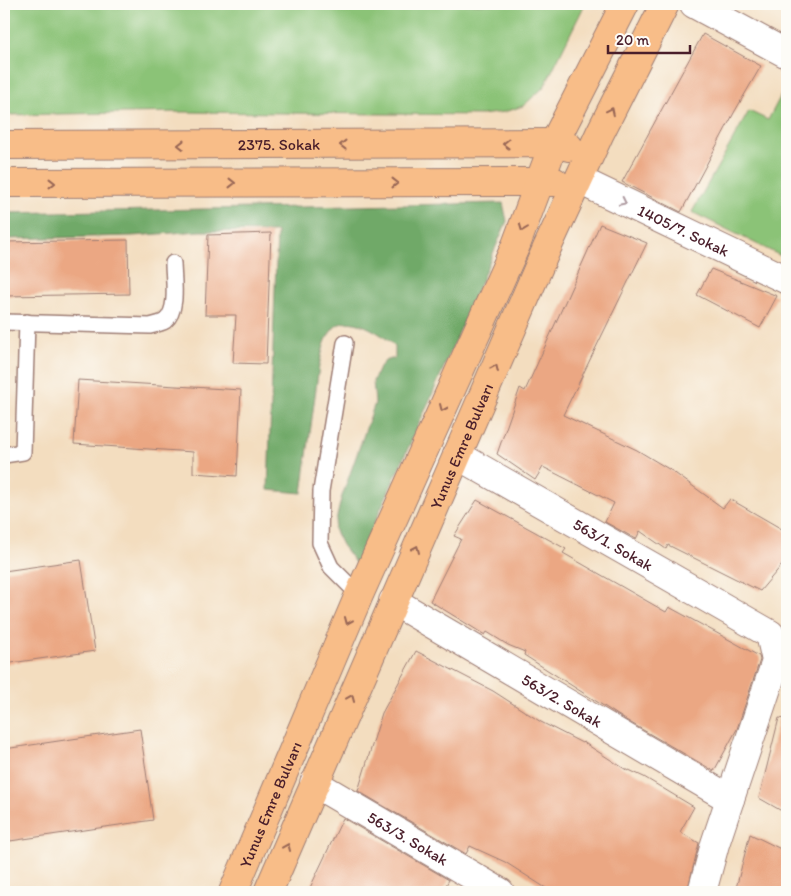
<svg xmlns="http://www.w3.org/2000/svg" width="791" height="896" font-family="Itim,sans-serif">
<style>
.green{fill:#8bc377;stroke:#6a7151}
.forest{fill:#70a968;stroke:#5d644a}
.building{fill:#eba783}
.lines{fill:none;stroke-linecap:round;stroke-linejoin:round}
.lane-casing{stroke:#9e7e75;stroke-width:18}
.street-casing{stroke:#9e7e75;stroke-width:30}
.primary-casing{stroke:#9e7e75;stroke-width:30}
.lane{stroke:#fff;stroke-width:15}
.street{stroke:#fff;stroke-width:28}
.primary{stroke:#f8bd88;stroke-width:28}
.oneway{stroke:#986655}
.oneway2{stroke:#ae9aa0}
.labels{text-anchor:middle;dominant-baseline:central;stroke-width:4.5;stroke-linejoin:round;paint-order:stroke}
.street-label{font-size:16px;fill:#4a1f2b;stroke:#fdfcf7}
</style>
<rect width="100%" height="100%" fill="#fdfcf7"/>
<filter id="ink" filterUnits="userSpaceOnUse"><feTurbulence type="fractalNoise" baseFrequency=".02" numOctaves="2"/><feDisplacementMap in="SourceGraphic" scale="10" xChannelSelector="R" yChannelSelector="G"/><feConvolveMatrix kernelMatrix="1 2 1 2 8 2 1 2 1" color-interpolation-filters="sRGB"/></filter>
<filter id="wash" filterUnits="userSpaceOnUse"><feTurbulence type="fractalNoise" baseFrequency=".0096" numOctaves="4" result="noise"/><feDisplacementMap in="SourceGraphic" scale="20" xChannelSelector="R" yChannelSelector="G"/><feGaussianBlur stdDeviation="1.12" result="paint"/><feColorMatrix in="noise" values="0 0 0 0 0 0 0 0 0 0 0 0 0 0 0 0 0 1.4 0 .05"/><feComposite in="paint" operator="in"/></filter>
<g filter="url(#wash)">
<rect width="100%" height="100%" fill="#f3ddbf"/>
<g class="green">
<polygon points="4,4 585,4 544,87 523,106 504,112 482,115 183,112 4,115"/>
<polygon points="787,84 787,259 692,212 749,111 768,120"/>
</g>
<path class="forest" d="M503,203L507,221L432,395L356,564L342,545L334,529L341,499L375,403L373,381L379,368L385,361L395,358V347C384,334 348,311 333,329C324,339 322,354 319,366L302,493L268,490L277,232L200,231L132,236L4,239V213Z"/>
<g id="blocks">
<g class="building">
<polygon points="703,34 761,66 735,111 681,212 622,182"/>
<polygon points="600,224 647,243 563,415 637,450 672,471 723,508 730,499 787,532 787,559 760,591 668,545 666,549 640,531 636,539 605,522 614,503 543,467 535,480 497,454 520,388 525,391"/>
<polygon points="271,233 266,364 233,363 236,315 205,315 208,235"/>
<polygon points="128,240 129,294 4,296 4,242"/>
<polygon points="711,269 777,296 760,328 697,295"/>
<polygon points="78,380 241,390 237,476 193,473 193,452 74,444"/>
<polygon points="477,500 566,549 563,553 666,612 669,607 759,656 760,660 737,729 714,771 624,719 524,655 525,652 508,645 487,632 485,635 430,601 461,539 454,536"/>
<polygon points="81,560 95,651 4,664 4,571"/>
<polygon points="416,651 493,691 541,722 582,743 583,742 628,771 629,770 644,777 694,807 680,832 699,843 687,892 552,892 505,862 470,846 466,854 358,791 382,713"/>
<polygon points="779,718 787,719 787,814 759,798"/>
<polygon points="140,729 153,820 10,841 4,801 4,749"/>
<polygon points="343,818 449,880 442,892 308,892"/>
<polygon points="750,834 787,852 787,892 735,892"/>
</g>
</g>
</g>
<g filter="url(#ink)">
<use href="#blocks" fill-opacity="0" stroke="#9e7e75" stroke-width="1"/>
<g class="lines">
<defs>
<g id="lane">
<path d="M4,322L150,326C154,325 162,323 165,321C179,310 173,278 173,263"/>
<polyline points="345,343 321,491 320,543 331,567 359,595"/>
<polyline points="4,455 23,452 27,322"/>
</g>
<g id="street">
<polyline points="694,4 787,54"/>
<path id="s1" d="M579,180L787,280"/>
<path id="s2" d="M457,455L770,634L776,661L715,844L702,892"/>
<path id="s3" d="M393,601L730,799"/>
<path id="s4" d="M314,783L500,892"/>
</g>
<g id="primary">
<path id="s5" d="M4,145L554,143L569,147"/>
<polyline points="4,183 555,182"/>
<path id="s6" d="M233,892L359,595L516,245L554,143L625,4"/>
<path id="s7" d="M268,892L547,248L600,133L665,4"/>
</g>
</defs>
<use href="#lane" class="lane-casing"/>
<use href="#street" class="street-casing"/>
<use href="#primary" class="primary-casing"/>
<use href="#lane" class="lane"/>
<use href="#street" class="street"/>
<use href="#primary" class="primary"/>
</g>
<defs><path id="oneway-chevron" d="M-2-3.5L2.5 0L-2 3.5" fill="none" stroke-width="1.6" stroke-linecap="round" stroke-linejoin="round" transform="scale(1.25)"/></defs>
<g class="oneway">
<use href="#oneway-chevron" transform="translate(611 111) rotate(-64)"/>
<use href="#oneway-chevron" transform="translate(506 144) rotate(179)"/>
<use href="#oneway-chevron" transform="translate(181 145) rotate(180)"/>
<use href="#oneway-chevron" transform="translate(343 145) rotate(180)"/>
<use href="#oneway-chevron" transform="translate(52 183)"/>
<use href="#oneway-chevron" transform="translate(232 183)"/>
<use href="#oneway-chevron" transform="translate(395 183)"/>
<use href="#oneway-chevron" transform="translate(523 228) rotate(111)"/>
<use href="#oneway-chevron" transform="translate(495 368) rotate(-66)"/>
<use href="#oneway-chevron" transform="translate(443 408) rotate(114)"/>
<use href="#oneway-chevron" transform="translate(416 549) rotate(-66)"/>
<use href="#oneway-chevron" transform="translate(348 621) rotate(113)"/>
<use href="#oneway-chevron" transform="translate(351 698) rotate(-67)"/>
<use href="#oneway-chevron" transform="translate(287 847) rotate(-67)"/>
</g>
<use class="oneway2" href="#oneway-chevron" transform="translate(623 202) rotate(26)"/>
</g>
<g class="labels">
<g class="street-label">
<text stroke="none"><textPath href="#s5" startOffset="275">2375. Sokak</textPath></text>
<text stroke="none"><textPath href="#s1" startOffset="116">1405/7. Sokak</textPath></text>
<text stroke="none"><textPath href="#s7" startOffset="486">Yunus Emre Bulvarı</textPath></text>
<text stroke="none"><textPath href="#s2" startOffset="180">563/1. Sokak</textPath></text>
<text stroke="none"><textPath href="#s3" startOffset="196">563/2. Sokak</textPath></text>
<text stroke="none"><textPath href="#s6" startOffset="95">Yunus Emre Bulvarı</textPath></text>
<text stroke="none"><textPath href="#s4" startOffset="109">563/3. Sokak</textPath></text>
</g>
</g>
<rect width="791" height="896" fill="none" stroke="#fdfcf7" stroke-width="20"/>
<path d="M608 45v8h82v-8" fill="none" stroke="#4a1f2b" stroke-width="2.5"/>
<text x="616" y="45" font-size="15" fill="#4a1f2b" stroke="#fdfcf7" stroke-width="4" paint-order="stroke">20 m</text>
</svg>
